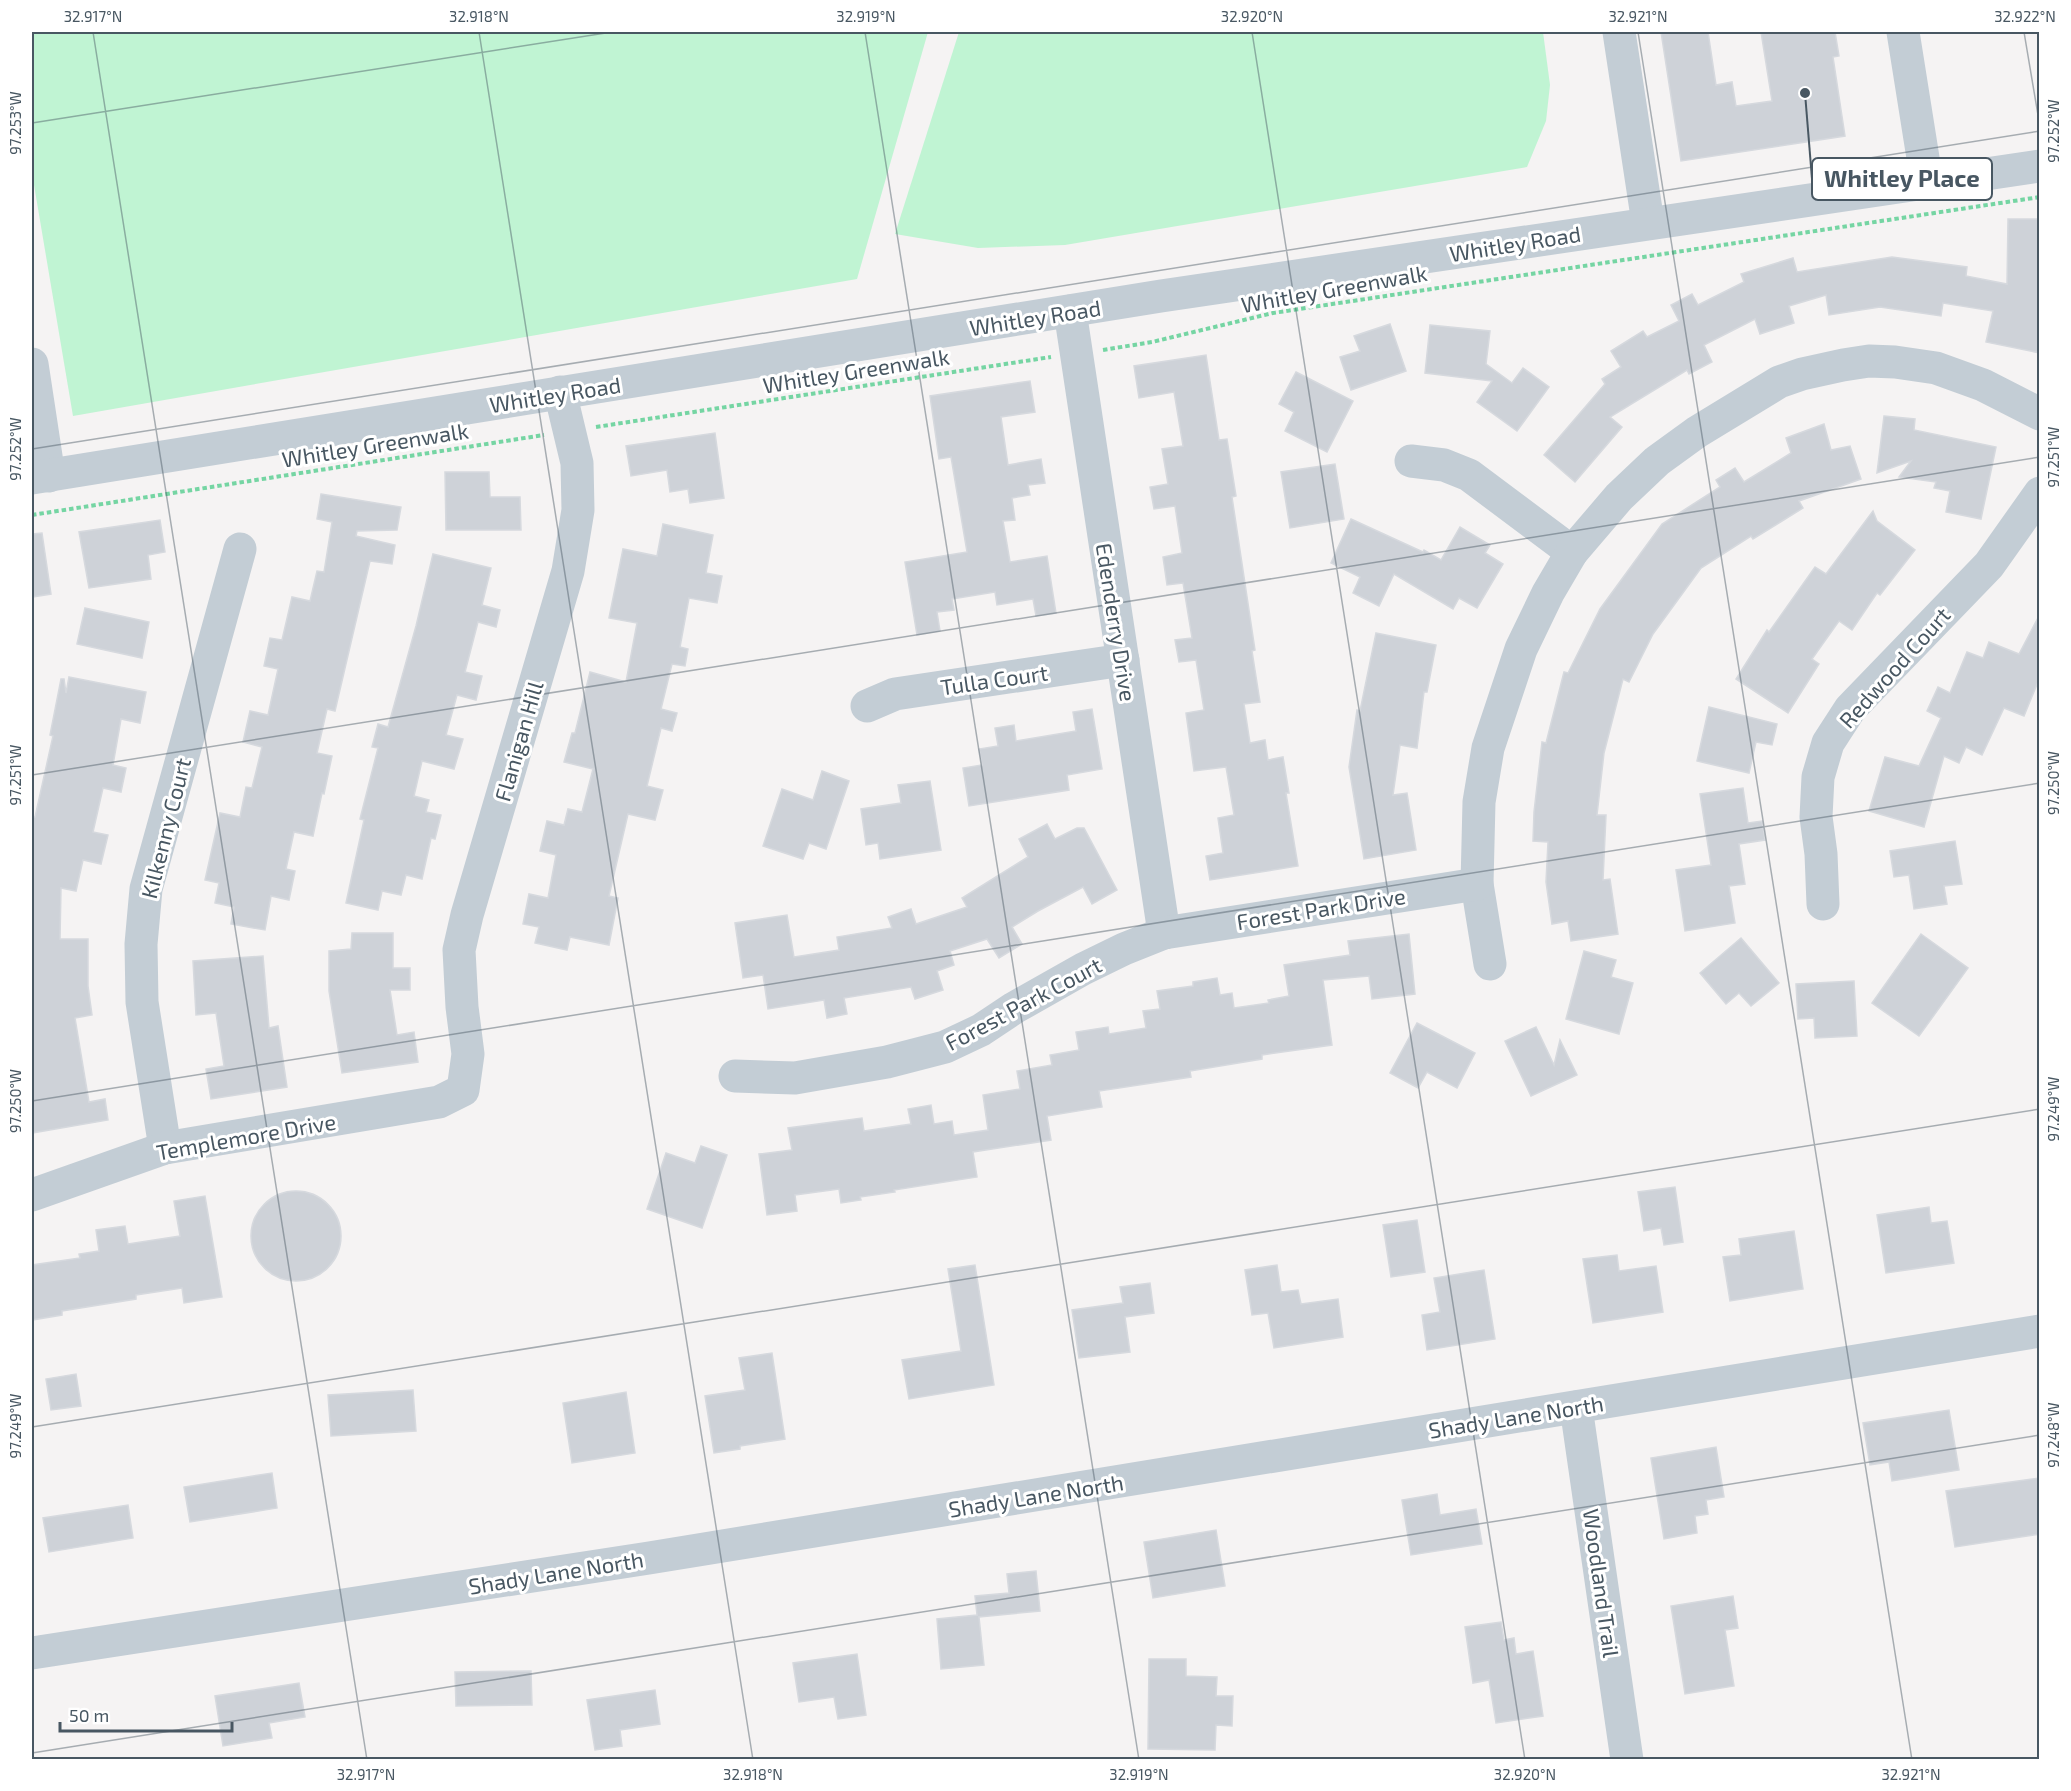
<svg xmlns="http://www.w3.org/2000/svg" width="2071" height="1791" font-family="'Exo 2',sans-serif">
<style>
.green{fill:#c0f4d3}
.building{fill:#ced2d8;stroke:#d6d9de;stroke-width:1.5}
.lines{fill:none;stroke-linecap:round;stroke-linejoin:round}
.path{stroke:#75d5a3;stroke-width:4;stroke-dasharray:4.5 3;stroke-linecap:butt}
.minor{stroke:#c3cdd5;stroke-width:33}
.ticks{fill:none;stroke:#485762;stroke-width:1.5;stroke-opacity:0.45}
.labels{text-anchor:middle;dominant-baseline:central;stroke-width:6;stroke-linejoin:round;paint-order:stroke}
.street-label{font-size:22px;fill:#485762;stroke:#fff}
.leader{fill:none;stroke:#485762;stroke-width:2}
.callout-dot{fill:#485762;stroke:#fff;stroke-width:2}
.callout{fill:#fff;stroke:#485762;stroke-width:2}
.callout-label{font-size:24px;text-anchor:middle;font-weight:bold;fill:#485762}
.neatline{fill:none;stroke:#485762;stroke-width:2}
.ticks-label{font-size:15px;text-anchor:middle;fill:#485762}
</style>
<rect width="100%" height="100%" fill="#f5f3f3"/>
<g class="green">
<polygon points="32,32 928,32 857,279 73,416 32,173"/>
<polygon points="959,32 1543,32 1550,85 1546,121 1527,167 1065,245 978,248 895,234"/>
</g>
<g class="building">
<polygon points="1661,32 1708,32 1716,85 1732,82 1736,106 1772,101 1761,32 1835,32 1839,56 1833,57 1845,136 1681,161"/>
<polygon points="2008,219 2040,219 2040,353 1986,342 1993,311 1943,303 1941,316 1880,307 1829,315 1826,295 1789,306 1794,323 1760,334 1755,319 1704,345 1712,362 1689,374 1687,370 1610,417 1622,427 1575,482 1544,455 1605,384 1602,379 1621,367 1611,351 1643,331 1647,337 1679,321 1671,305 1692,294 1698,305 1744,282 1741,274 1793,258 1797,272 1892,257 1967,267 1966,276 2007,284"/>
<polygon points="1390,324 1406,371 1351,390 1340,357 1360,351 1354,336"/>
<polygon points="1430,325 1490,331 1486,364 1512,383 1523,368 1549,387 1517,431 1477,402 1492,381 1425,373"/>
<polygon points="1206,355 1219,440 1227,439 1236,496 1232,497 1255,650 1252,651 1260,702 1244,704 1250,743 1265,740 1268,760 1283,757 1289,793 1286,793 1298,866 1210,880 1206,856 1223,853 1218,818 1234,815 1226,767 1194,771 1186,713 1204,710 1196,660 1179,662 1175,640 1192,638 1183,583 1167,585 1163,557 1182,553 1175,506 1154,509 1150,487 1168,484 1162,449 1183,446 1174,392 1139,398 1134,366"/>
<polygon points="1296,372 1353,401 1327,452 1285,431 1294,412 1279,404"/>
<polygon points="1030,381 1035,412 1001,417 1008,465 1041,459 1045,483 1028,485 1030,495 1012,498 1015,520 1003,521 1010,562 1047,556 1056,613 1036,616 1033,599 997,605 995,592 952,599 954,610 937,612 940,631 917,635 905,562 967,552 951,457 939,459 930,396"/>
<polygon points="1884,416 1915,419 1914,430 1996,447 1981,519 1946,512 1950,491 1934,488 1936,482 1899,477 1911,461 1877,473"/>
<polygon points="1824,424 1831,450 1850,446 1861,479 1799,501 1803,508 1753,539 1751,536 1701,568 1653,634 1629,682 1623,679 1604,753 1597,815 1606,815 1603,880 1610,879 1618,934 1571,941 1568,921 1552,924 1546,882 1548,842 1533,841 1534,812 1542,742 1546,743 1564,672 1568,673 1600,609 1662,524 1720,487 1716,480 1735,468 1744,482 1791,453 1786,438"/>
<polygon points="715,433 724,498 690,503 688,489 670,492 667,470 631,476 626,446"/>
<polygon points="1335,464 1344,519 1290,528 1281,472"/>
<polygon points="445,472 489,472 490,497 520,497 521,530 446,530"/>
<polygon points="321,494 401,507 397,530 357,531 356,536 395,545 392,564 370,561 335,711 327,709 317,753 332,756 324,794 322,793 313,836 294,832 286,869 295,871 289,900 271,896 265,930 231,924 234,907 215,903 219,883 205,880 220,813 240,817 246,787 252,788 262,747 243,742 250,711 268,715 278,669 264,666 270,638 282,640 292,597 310,601 317,571 324,572 332,522 317,519"/>
<polygon points="1873,511 1877,521 1915,550 1880,595 1877,593 1852,630 1839,621 1812,659 1819,664 1788,713 1736,679 1767,630 1769,632 1815,567 1826,574"/>
<polygon points="1351,519 1423,552 1424,550 1441,560 1460,527 1490,545 1485,553 1503,564 1477,608 1459,598 1453,609 1394,574 1379,606 1353,593 1360,577 1331,563"/>
<polygon points="160,520 165,552 148,555 151,579 89,588 79,532"/>
<polygon points="663,524 713,535 706,573 722,576 717,603 689,598 680,647 688,649 685,666 672,664 661,709 677,713 672,731 661,728 647,786 663,790 655,820 628,814 609,896 618,898 609,945 570,937 567,950 535,943 539,927 523,924 529,894 548,898 556,855 540,851 547,821 564,825 568,809 582,812 593,769 564,762 572,733 575,733 590,672 626,682 637,623 609,618 623,549 657,556"/>
<polygon points="42,533 51,594 32,597 32,534"/>
<polygon points="433,554 491,568 482,605 500,610 496,627 478,622 465,672 482,676 476,700 457,695 446,735 463,739 454,769 422,761 414,796 429,800 426,812 441,815 435,839 431,838 422,879 406,875 401,895 382,891 378,910 346,903 364,820 360,819 378,748 372,747 378,724 388,727 416,626"/>
<polygon points="85,608 149,622 142,658 77,644"/>
<polygon points="2040,614 2040,677 2024,716 2004,708 1982,755 1966,747 1959,763 1944,756 1924,827 1869,811 1885,757 1919,766 1941,718 1927,711 1938,687 1950,693 1967,652 1983,658 1989,642 2019,654"/>
<polygon points="1376,633 1436,645 1427,692 1424,692 1417,748 1400,745 1393,795 1407,793 1416,850 1364,859 1349,767 1357,710 1360,711"/>
<polygon points="69,677 146,692 140,723 121,719 113,765 126,768 121,792 103,788 93,832 108,835 101,864 83,860 76,891 61,888 60,939 88,939 88,986 92,1015 75,1018 89,1102 105,1099 108,1120 32,1133 32,817 35,817 53,736 50,735 61,679 64,679 66,693"/>
<polygon points="1709,707 1777,724 1772,745 1756,742 1749,773 1697,761"/>
<polygon points="1092,709 1102,769 1067,775 1069,790 969,806 963,768 982,765 979,749 998,746 995,728 1014,725 1016,741 1076,731 1073,712"/>
<polygon points="822,771 849,781 826,849 809,843 803,859 763,846 782,789 813,800"/>
<polygon points="930,781 941,850 880,859 878,843 866,845 861,809 901,803 898,785"/>
<polygon points="1743,788 1748,823 1762,821 1765,840 1739,844 1745,884 1729,886 1735,923 1685,931 1676,870 1711,865 1700,794"/>
<polygon points="1047,824 1055,839 1077,828 1084,828 1117,890 1092,904 1083,887 1038,911 1012,927 1022,944 999,958 987,939 950,951 954,965 937,971 943,990 915,999 911,987 844,998 847,1014 827,1018 824,1000 768,1009 763,975 743,978 735,923 787,915 794,957 839,950 837,937 892,928 888,917 911,909 916,924 967,907 962,898 1028,857 1019,839"/>
<polygon points="1955,841 1962,884 1944,886 1947,904 1914,909 1909,875 1894,877 1890,851"/>
<polygon points="352,933 393,933 393,968 410,968 410,990 390,990 397,1035 414,1032 418,1062 342,1073 329,991 329,951 351,949"/>
<polygon points="1409,934 1415,994 1372,999 1369,976 1323,980 1332,1045 1262,1055 1262,1059 1190,1071 1191,1077 1099,1091 1102,1107 1047,1116 1051,1140 973,1152 977,1177 894,1190 895,1192 860,1197 861,1200 841,1203 839,1189 795,1195 797,1211 767,1215 759,1154 792,1150 788,1128 862,1118 864,1131 911,1124 908,1109 931,1105 934,1124 952,1121 954,1135 988,1130 983,1095 1020,1089 1017,1071 1052,1065 1050,1055 1079,1050 1076,1032 1108,1027 1109,1034 1146,1028 1143,1011 1160,1009 1157,991 1193,986 1193,982 1217,978 1220,995 1232,993 1234,1008 1269,1003 1268,1000 1289,996 1284,965 1350,955 1348,941"/>
<polygon points="1921,934 1968,968 1919,1036 1872,1003"/>
<polygon points="1741,938 1779,983 1751,1006 1739,993 1726,1004 1700,973"/>
<polygon points="1584,951 1616,960 1611,977 1633,983 1619,1034 1566,1019"/>
<polygon points="263,956 269,1028 278,1026 287,1087 211,1099 206,1069 224,1066 216,1013 196,1015 193,961"/>
<polygon points="1854,981 1857,1036 1815,1038 1814,1018 1798,1019 1796,984"/>
<polygon points="1417,1023 1475,1053 1457,1088 1427,1072 1418,1088 1390,1073"/>
<polygon points="1536,1027 1554,1065 1560,1040 1577,1075 1531,1096 1505,1041"/>
<polygon points="701,1146 727,1155 702,1228 647,1209 666,1153 695,1163"/>
<polygon points="1675,1187 1683,1242 1664,1245 1661,1228 1644,1231 1638,1192"/>
<circle cx="296" cy="1236" r="45"/>
<polygon points="205,1196 222,1297 184,1303 182,1288 136,1295 136,1299 62,1311 62,1315 32,1320 32,1265 80,1258 79,1254 99,1251 96,1230 125,1226 128,1244 180,1236 174,1201"/>
<polygon points="1929,1207 1931,1223 1947,1221 1954,1263 1886,1273 1877,1215"/>
<polygon points="1417,1220 1425,1272 1391,1277 1383,1225"/>
<polygon points="1794,1231 1803,1289 1730,1301 1723,1257 1741,1255 1739,1239"/>
<polygon points="1617,1255 1619,1271 1656,1266 1663,1312 1593,1323 1583,1259"/>
<polygon points="975,1265 994,1385 909,1399 902,1360 961,1351 948,1269"/>
<polygon points="1277,1265 1281,1292 1298,1290 1301,1304 1338,1299 1343,1337 1274,1348 1268,1313 1252,1315 1245,1270"/>
<polygon points="1484,1270 1495,1339 1427,1350 1422,1315 1440,1312 1434,1278"/>
<polygon points="1150,1283 1154,1313 1125,1317 1130,1352 1079,1358 1072,1310 1123,1303 1120,1287"/>
<polygon points="772,1353 785,1439 740,1446 740,1449 714,1453 705,1396 745,1390 739,1358"/>
<polygon points="76,1374 81,1406 51,1410 46,1379"/>
<polygon points="413,1390 416,1431 331,1436 328,1395"/>
<polygon points="626,1392 635,1453 572,1463 563,1403"/>
<polygon points="1949,1410 1959,1470 1892,1481 1889,1462 1870,1465 1863,1423"/>
<polygon points="1716,1447 1724,1497 1706,1500 1708,1514 1695,1516 1697,1533 1664,1539 1651,1458"/>
<polygon points="272,1473 277,1508 190,1522 184,1487"/>
<polygon points="2040,1478 2040,1534 1955,1547 1946,1491"/>
<polygon points="1437,1494 1440,1515 1476,1509 1482,1544 1411,1555 1402,1500"/>
<polygon points="128,1505 133,1538 49,1552 43,1518"/>
<polygon points="1216,1530 1225,1586 1153,1598 1144,1542"/>
<polygon points="1036,1571 1040,1611 979,1617 984,1665 941,1669 937,1619 977,1615 975,1596 1009,1593 1007,1574"/>
<polygon points="1733,1596 1738,1628 1725,1630 1734,1686 1685,1694 1671,1606"/>
<polygon points="1501,1622 1504,1640 1514,1638 1516,1654 1533,1651 1543,1716 1496,1723 1489,1680 1473,1683 1465,1627"/>
<polygon points="857,1654 866,1715 838,1719 834,1697 799,1702 793,1663"/>
<polygon points="1149,1659 1186,1659 1186,1676 1217,1677 1216,1696 1233,1696 1232,1726 1216,1725 1215,1750 1148,1749"/>
<polygon points="531,1671 532,1705 456,1706 455,1672"/>
<polygon points="299,1683 305,1717 269,1723 272,1738 223,1746 215,1696"/>
<polygon points="655,1690 660,1724 620,1730 622,1746 595,1750 587,1700"/>
</g>
<g class="lines">
<g class="path">
<polyline points="1103,350 1152,342 1273,313 2040,197"/>
<polyline points="596,427 1051,357"/>
<polyline points="32,515 544,435"/>
</g>
<g class="minor">
<polyline points="1619,32 1648,223"/>
<polyline points="1903,32 1927,183"/>
<polyline points="1070,311 1164,933"/>
<polyline points="32,364 49,476"/>
<polyline points="1411,461 1444,465 1469,475 1572,552"/>
<polyline points="32,478 1161,296 2040,166"/>
<polyline points="867,706 895,694 1123,660"/>
<polyline points="1823,904 1821,854 1816,817 1818,777 1828,743 1850,709 1989,565 2040,493"/>
<polyline points="1490,964 1477,884 1479,802 1488,748 1521,649 1548,593 1572,552 1619,497 1657,461 1697,432 1779,382 1802,374 1843,365 1869,361 1895,362 1936,368 1983,385 2040,414"/>
<polyline points="735,1076 795,1078 887,1062 945,1047 981,1030 1014,1008 1083,969 1124,949 1164,933 1477,884"/>
<polyline points="165,1148 142,1002 141,944 146,889 240,549"/>
<polyline points="32,1195 165,1148 439,1102 463,1090 468,1054 462,1007 459,950 467,915 568,571 578,510 577,463 560,392"/>
<polyline points="1576,1407 1627,1760"/>
<polyline points="32,1653 649,1558 2040,1331"/>
</g>
</g>
<path class="ticks" d="M93,32L367,1760M479,32L753,1760M865,32L1139,1760M1252,32L1525,1760M1638,32L1912,1760M2024,32L2040,127M32,123L612,32M32,449L2040,131M32,775L2040,457M32,1101L2040,783M32,1427L2040,1109M32,1753L2040,1435"/>
<g class="labels">
<g class="street-label">
<text transform="translate(1515 243) rotate(-9)">Whitley Road</text>
<text transform="translate(1334 288) rotate(-10)">Whitley Greenwalk</text>
<text transform="translate(1035 317) rotate(-9)">Whitley Road</text>
<text transform="translate(856 370) rotate(-9)">Whitley Greenwalk</text>
<text transform="translate(555 394) rotate(-9)">Whitley Road</text>
<text transform="translate(375 444) rotate(-9)">Whitley Greenwalk</text>
<text transform="translate(1117 622) rotate(81)">Edenderry Drive</text>
<text transform="translate(1894 667) rotate(-48)">Redwood Court</text>
<text transform="translate(994 679) rotate(-8)">Tulla Court</text>
<text transform="translate(518 741) rotate(-74)">Flanigan Hill</text>
<text transform="translate(165 828) rotate(-76)">Kilkenny Court</text>
<text transform="translate(1321 908) rotate(-9)">Forest Park Drive</text>
<text transform="translate(1023 1003) rotate(-28)">Forest Park Court</text>
<text transform="translate(246 1136) rotate(-10)">Templemore Drive</text>
<text transform="translate(1516 1416) rotate(-9)">Shady Lane North</text>
<text transform="translate(1036 1495) rotate(-9)">Shady Lane North</text>
<text transform="translate(556 1572) rotate(-9)">Shady Lane North</text>
<text transform="translate(1602 1583) rotate(82)">Woodland Trail</text>
</g>
</g>
<path class="leader" d="M1805 93L1812 179"/>
<circle class="callout-dot" cx="1805" cy="93" r="6"/>
<rect class="callout" x="1812" y="158" width="180" height="42" rx="6"/>
<g class="callout-label">
<text x="1902" y="187">Whitley Place</text>
</g>
<rect width="2071" height="1791" fill="none" stroke="#ffffff" stroke-width="66"/>
<path d="M60 1722v9h172v-9" fill="none" stroke="#485762" stroke-width="3"/>
<text x="69" y="1722" font-size="18" fill="#485762" stroke="#ffffff" stroke-width="4.5" paint-order="stroke">50 m</text>
<rect x="33" y="33" width="2005" height="1725" class="neatline"/>
<g class="ticks-label">
<text x="93" y="22">32.917°N</text>
<text x="479" y="22">32.918°N</text>
<text x="866" y="22">32.919°N</text>
<text x="1252" y="22">32.920°N</text>
<text x="1638" y="22">32.921°N</text>
<text x="2025" y="22">32.922°N</text>
<text transform="translate(16 123) rotate(-90)" y="5">97.253°W</text>
<text transform="translate(2054 131) rotate(-90)" y="5">97.252°W</text>
<text transform="translate(16 449) rotate(-90)" y="5">97.252°W</text>
<text transform="translate(2054 457) rotate(-90)" y="5">97.251°W</text>
<text transform="translate(16 775) rotate(-90)" y="5">97.251°W</text>
<text transform="translate(2054 783) rotate(-90)" y="5">97.250°W</text>
<text transform="translate(16 1101) rotate(-90)" y="5">97.250°W</text>
<text transform="translate(2054 1109) rotate(-90)" y="5">97.249°W</text>
<text transform="translate(16 1426) rotate(-90)" y="5">97.249°W</text>
<text transform="translate(2054 1435) rotate(-90)" y="5">97.248°W</text>
<text x="366" y="1780">32.917°N</text>
<text x="753" y="1780">32.918°N</text>
<text x="1139" y="1780">32.919°N</text>
<text x="1525" y="1780">32.920°N</text>
<text x="1911" y="1780">32.921°N</text>
</g>
</svg>
